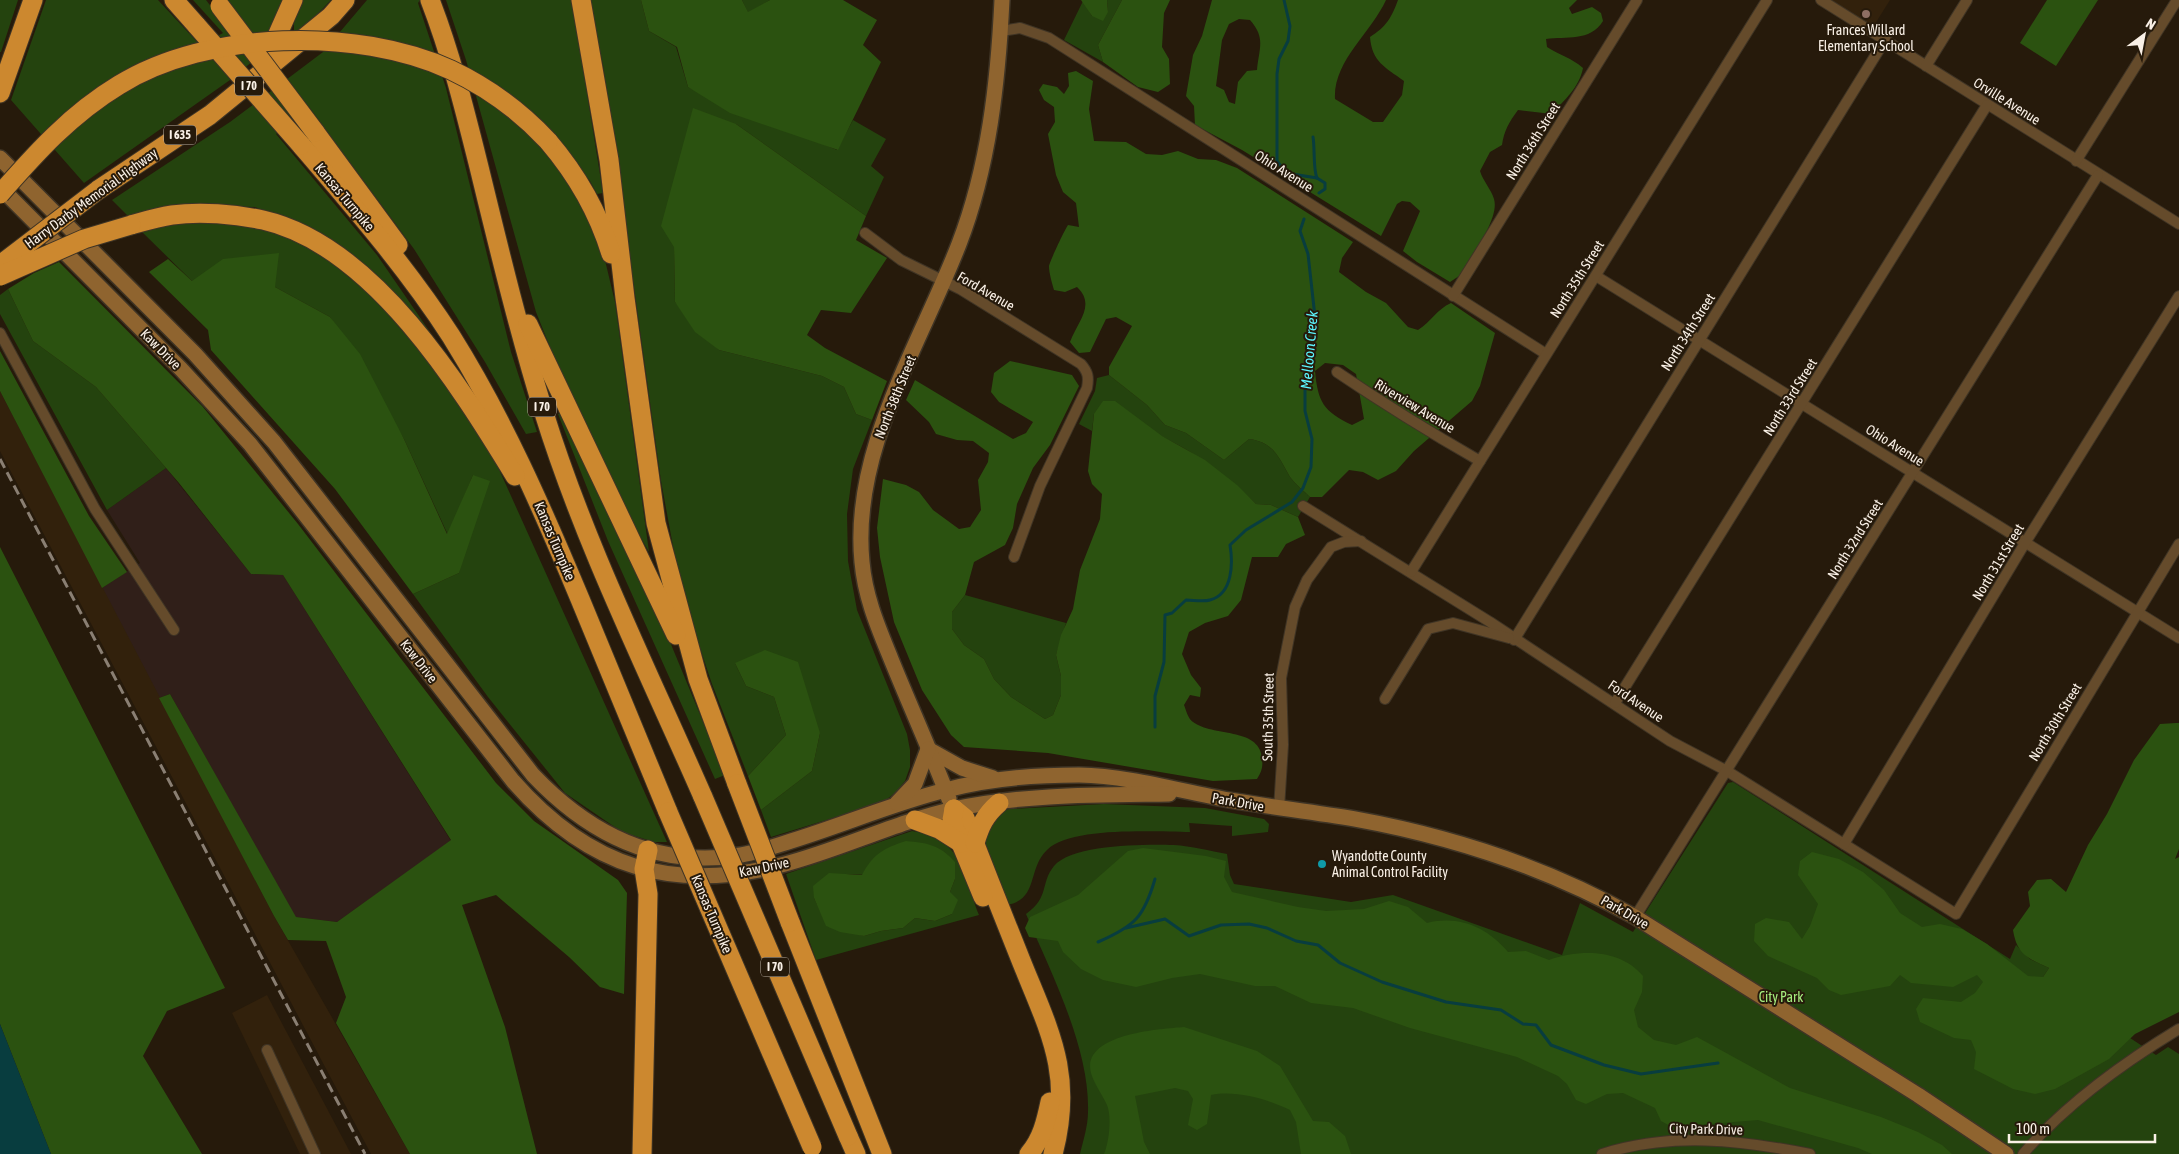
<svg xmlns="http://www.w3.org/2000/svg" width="2179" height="1154" font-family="'Asap Condensed',sans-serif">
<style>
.industrial{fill:#301f19}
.built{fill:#32210c}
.green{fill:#24430e;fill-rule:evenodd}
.forest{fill:#2b5210;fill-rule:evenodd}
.water{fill:#083d3f}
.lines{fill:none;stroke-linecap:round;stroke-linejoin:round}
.stream{stroke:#083d3f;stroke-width:3}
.street-casing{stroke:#3f3425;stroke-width:12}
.secondary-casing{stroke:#3f3425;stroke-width:18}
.highway-casing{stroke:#3f3425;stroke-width:21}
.street{stroke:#654b2b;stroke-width:10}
.secondary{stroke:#8f642f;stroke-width:15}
.highway{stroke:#cc882f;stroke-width:19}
.rail{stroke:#8a7f73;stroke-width:3;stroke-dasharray:10 5;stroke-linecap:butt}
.highway-bridge-casing{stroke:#3f3425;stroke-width:21;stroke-linecap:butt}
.highway-bridge{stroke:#cc882f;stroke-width:19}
.education-dot{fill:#8d6e63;stroke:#261a0b;stroke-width:2}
.culture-dot{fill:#0f9aa8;stroke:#261a0b;stroke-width:2}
.labels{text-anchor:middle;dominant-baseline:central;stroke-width:4;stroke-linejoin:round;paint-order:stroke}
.shield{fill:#261a0b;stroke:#bab0a5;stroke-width:1}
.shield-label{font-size:12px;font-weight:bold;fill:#faf1e7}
.poi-label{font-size:14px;fill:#faf1e7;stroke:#261a0b}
.street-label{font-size:14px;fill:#faf1e7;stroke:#261a0b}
.park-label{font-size:14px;fill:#a5ec7e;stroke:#261a0b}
.water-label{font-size:15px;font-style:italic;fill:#5cf5fd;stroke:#261a0b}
</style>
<rect width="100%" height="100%" fill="#261a0b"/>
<polygon class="industrial" points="166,468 251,574 283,575 451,841 337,922 295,917 170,694 159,698 102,588 140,563 107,510"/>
<g class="built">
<polygon points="1829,0 1890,0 1873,27"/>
<polygon points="0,391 274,916 410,1154 371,1154 0,451"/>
<polygon points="267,995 351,1154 300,1154 232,1013"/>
</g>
<g class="green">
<polygon points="0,0 18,0 1,52 0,52"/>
<polygon points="46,0 158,0 200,45 223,33 193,0 206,0 229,30 225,0 286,0 264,52 230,80 84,183 11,100"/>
<polygon points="302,0 331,0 304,28 294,35 294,23"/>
<polygon points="367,0 420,0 418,3 446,88 511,352 537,432 526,434 485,362 414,249 309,107 276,134 377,255 430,332 426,334 298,225 255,207 188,206 131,219 112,200 230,122 323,52"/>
<polygon points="446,0 572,0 603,193 597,194 590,181 553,135 554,156 593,225 604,256 615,302 649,552 624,508 566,387 536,312 466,60"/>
<polygon points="589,0 641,0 649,31 676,47 688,87 837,150 853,120 886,139 871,166 884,177 866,216 736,124 674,247 675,302 719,350 822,376 844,387 856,414 872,420 853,469 847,514 848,561 857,610 907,734 910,750 910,767 905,781 895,793 882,803 771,837 761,810 812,771 820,733 735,663 746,686 774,697 786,735 748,776 712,684 690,618 675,557 661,481 603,65"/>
<polygon points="742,0 770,0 748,13"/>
<polygon points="1107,0 1122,0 1098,45 1103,62 1064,40 1083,1 1092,16 1108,12"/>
<polygon points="189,221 252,225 287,235 328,260 372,296 427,359 484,436 667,842 654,842 622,832 565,793 488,697 413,594 459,573 473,475 448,535 404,439 330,317 275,287 192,281 140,230"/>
<polygon points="8,289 33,341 96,387 166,468 107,510 0,314 0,295"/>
<path d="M1109,375L1147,405L1165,425L1186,433L1224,460L1249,439C1274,442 1279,458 1290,477C1295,484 1304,491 1310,497L1298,517L1271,505L1256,504C1228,477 1198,454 1163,437C1142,426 1116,421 1094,414L1092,431L1079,424L1095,391L1097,378Z"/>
<polygon points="562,412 602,501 656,608 725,775 715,779 608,541 558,414"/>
<polygon points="965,595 1066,623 1056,655 1061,676 1061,695 1053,715 1045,719 1011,697 994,679 984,659 964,645 952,629 952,612"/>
<path d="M1733,782L2010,959L2016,945L2030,959L2049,968L2043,977H2037L2156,1055L2168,1047L2179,1054V1154H1080C1083,1141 1088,1126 1088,1112C1090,1048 1051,973 1026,914C1050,897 1040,883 1054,866C1072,844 1147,844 1174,845C1191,846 1210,851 1227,854L1230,875L1234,884L1351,902L1393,895L1562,955L1580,903L1633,932L1728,783Z"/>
<path d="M1104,804L1205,808L1264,819L1269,824L1268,832L1232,836V826L1189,823L1190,832C1157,832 1071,826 1047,850C1027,869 1039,899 1007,905L982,841L998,813L1009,809Z"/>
<path d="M912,831C963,839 963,873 979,915L816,960L786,874ZM847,874L955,879L950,892L952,914L935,921L915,918L903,928L881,931L864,936L827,926L814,898Z"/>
</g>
<g class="forest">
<polygon points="641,0 742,0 748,12 770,0 843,0 877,20 863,45 881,62 838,150 730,113 688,87 677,47 649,31"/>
<polygon points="1081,0 1107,0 1108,12 1103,21 1092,16"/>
<polygon points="1122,0 1170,0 1164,13 1162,47 1169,59 1170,84 1158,92 1138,87 1103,62 1098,45"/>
<path d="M1212,0H1386C1371,33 1333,61 1335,99L1373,122H1383L1402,95L1404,81C1385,67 1372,62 1370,37C1386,27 1392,17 1398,0H1577L1569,8L1572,14L1592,7L1601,13L1603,21C1590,42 1566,36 1546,39L1547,47C1559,55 1572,58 1583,68C1579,88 1565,99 1552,114L1518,110C1509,122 1504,131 1502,145L1490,152L1480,171C1483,181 1491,189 1494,199C1500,219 1470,258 1459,276L1450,282L1417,262L1403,251L1420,211L1410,202L1402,201L1397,204L1381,236L1242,150L1195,125L1194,106L1186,96L1193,55L1202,36ZM1239,19L1250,20C1266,38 1259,48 1257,70L1247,71L1238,82L1235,104L1229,102L1224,90L1216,86L1222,40L1229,24Z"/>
<polygon points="2047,0 2098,0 2056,66 2020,43"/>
<path d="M1076,71L1093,81L1089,109L1094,141L1126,142L1146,154L1162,155L1178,151L1198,159L1216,160L1237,168L1353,242L1342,258L1339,272L1366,292L1386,303L1408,327L1418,330C1431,322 1437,309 1451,303L1495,333L1480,386L1472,401L1414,451L1396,471L1378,480L1363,472L1349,470L1322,497H1310C1304,491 1295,484 1290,477C1279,458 1274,442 1249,439L1224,460L1186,433L1165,425L1147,405L1109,375V367L1132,326L1116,317L1106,319L1090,352L1079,353L1070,342C1078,321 1096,305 1077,287L1065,292L1054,290C1052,283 1049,273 1049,266C1050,261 1065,229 1068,225L1079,227L1076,203L1063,192L1056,175L1048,134L1055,122L1054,107L1044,100L1039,90L1043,84L1057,87L1064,94L1069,86L1068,73ZM1325,363L1343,365L1356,374L1364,419L1352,425C1323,411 1318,402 1315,371Z"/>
<polygon points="693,108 736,124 866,216 856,240 887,258 851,313 821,310 807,335 825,348 887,381 872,420 856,414 844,387 822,376 719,350 695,332 675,302 674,247 661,226"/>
<polygon points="279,253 275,287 330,317 360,354 404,439 447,534 473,475 490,481 459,573 413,594 335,489 211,350 208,330 149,272 168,259 192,281 223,259"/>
<polygon points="59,262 203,407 298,524 496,783 534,821 618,880 627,893 624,994 600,987 569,957 496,895 462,905 505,1027 537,1154 410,1154 336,1023 346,997 326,941 288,940 274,916 159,698 170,694 296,917 337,922 451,840 283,575 251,574 179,483 96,387 33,341 8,289 34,273"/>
<polygon points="0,351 89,516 127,572 102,588 0,391"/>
<path d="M1010,361L1072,375L1079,386L1050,445L1033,468L1017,504L1013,528L1005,545L974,562L965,595L952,612V629L964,645L984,659L994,679L1011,697L1045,719L1053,715L1061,695V676L1056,655L1061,635L1073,609L1080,570L1100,519L1102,494L1092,484L1088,471L1094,414L1103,401H1115L1162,436L1205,460L1237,485L1256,504L1271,505L1298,517L1305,535L1286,544L1278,557H1252L1241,600L1228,616L1205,623L1189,632L1182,654L1191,675L1201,688L1200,697L1190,695L1184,705C1186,710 1188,719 1193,722C1213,737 1258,727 1262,757C1263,767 1262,771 1257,779L1213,781L1048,753L964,747L951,735L922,690L894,622L880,557L877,528L883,479L906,485L919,492L933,510L959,529L970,527L981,510L978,480L988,462L989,453L973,441L957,440L936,434L929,422L906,400L915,380L1013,439L1026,433L1033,422L999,402L991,392L994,373Z"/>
<polygon points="0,547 225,988 167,1011 143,1056 202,1154 51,1154 0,1024"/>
<polygon points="765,650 798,662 820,733 812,771 761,810 748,776 786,735 774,697 746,686 735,663"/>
<path d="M2176,723H2179V849L2175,859L2179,857V1012L2135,1034L2109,1059L2055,1089L2035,1094L2013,1089L1974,1069L1976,1052L1971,1040L1954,1038L1920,1022L1916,1009L1923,998L1961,1002L1975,993L1983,982L1977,975L1953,987L1911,983L1900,975L1890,986L1841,995L1829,990L1817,978L1768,956L1754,941L1755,924L1766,918L1789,922L1802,939L1810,926L1818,904L1798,875L1800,861L1812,852L1839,859L1863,872L1884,890L1900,913L1922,927L1940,924L1962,929L1987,944L2028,976L2043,977L2049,968C2028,958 2017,955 2013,930L2030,906L2028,892L2037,880L2051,879L2066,892L2088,845L2107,814L2134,760L2160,724Z"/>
<path d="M906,841C928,843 940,845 955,862V879L950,892L958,900L952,914L935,921L915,918L903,928L881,931L864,936L840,932L826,926L814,898L813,886L829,873L862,875C873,854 884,848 906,841Z"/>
<path d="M1143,848L1206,856L1226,861L1224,877L1232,892L1298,907L1326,911L1364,909L1389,901L1408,907L1427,923C1459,915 1487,927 1508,952L1526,951L1549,960C1581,949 1620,949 1643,976L1642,992L1634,1010L1638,1027L1654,1040L1676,1045L1697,1037L1790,1088L1881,1117L1918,1132L1942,1145L1952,1154H1872L1858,1148L1758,1120L1672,1127L1661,1121L1655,1108L1623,1093L1607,1094L1586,1104L1576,1100L1567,1084L1558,1076L1517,1057L1410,1028L1353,1008L1311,1003L1275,986H1255L1200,974L1172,978L1136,987L1103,980L1081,969L1063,952L1058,941L1029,937L1025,928L1030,917L1078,895L1128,851Z"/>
<path d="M1184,1027L1257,1051L1280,1066L1313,1121L1329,1122L1345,1136L1351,1154H1301L1296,1122L1290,1110C1267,1099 1236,1090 1211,1095L1207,1124L1197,1130L1188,1125L1193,1099L1188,1091L1175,1088L1135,1096L1144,1142L1150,1154H1104C1109,1142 1112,1117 1107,1105C1102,1094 1094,1084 1091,1073C1081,1034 1159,1029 1184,1027Z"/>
</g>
<polygon class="water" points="0,1024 51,1154 0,1154"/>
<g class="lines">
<g class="stream">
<polyline points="1284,0 1290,26 1288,41 1279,59 1277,74 1277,161 1286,173 1317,178 1325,183 1325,189 1319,193"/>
<path d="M1313,137C1315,148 1313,170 1317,178"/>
<path d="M1155,727V696L1164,662L1165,615L1172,613L1186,600C1193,600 1203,602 1210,600C1233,594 1233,563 1230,545L1246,530L1292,502L1303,488L1311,467L1312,439L1305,411V379L1315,317L1308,254L1300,231L1304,219"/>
<polyline points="1126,928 1165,919 1189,936 1221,925 1249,924 1267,928 1296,941 1318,945 1340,963 1382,982 1446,1002 1501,1010 1523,1024 1536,1025 1551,1045 1604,1065 1641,1074 1718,1063"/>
<path d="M1098,942C1135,926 1144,917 1155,879"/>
</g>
<defs>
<g id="street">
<polyline points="1821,0 2179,224"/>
<polyline points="1001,31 1020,28 1049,38 1546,354"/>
<polyline points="1926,66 1967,0"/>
<polyline points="2076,161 2177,0"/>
<path d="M865,233L901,260L960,289L1081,364C1088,372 1089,377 1087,388L1040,486L1014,557"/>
<polyline points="1596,276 2179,638"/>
<polyline points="1453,296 1637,0"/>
<polyline points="0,333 95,509 174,630"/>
<path d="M1337,372C1384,404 1431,433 1480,461"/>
<polyline points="1303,506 1490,622 1670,741 1727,771 1956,914 2179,544"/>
<polyline points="1411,572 1767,0"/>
<polyline points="1514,640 1885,40"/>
<polyline points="1385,699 1428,629 1453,623 1509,638"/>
<polyline points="1615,703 1987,105"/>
<polyline points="1279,809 1283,745 1281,678 1295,607 1307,580 1331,547 1344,542 1361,541"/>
<polyline points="1844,844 2025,543 2179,296"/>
<polyline points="1635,917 2098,175"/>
<polyline points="267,1050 315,1154"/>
<path d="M1602,1154C1671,1132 1740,1140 1810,1154"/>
<path d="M2023,1154C2066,1104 2123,1063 2179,1029"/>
</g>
<g id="secondary">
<path d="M0,158L195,354L274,442L533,775C589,834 657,869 741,855C758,852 775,846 791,841C843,825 894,803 946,790C990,778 1035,775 1079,775C1130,776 1179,791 1229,800C1271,807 1313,812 1355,819C1454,837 1548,868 1635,917L1918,1095L2006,1154"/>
<path d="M0,187L181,369L250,444L513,781C589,868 673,894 785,864C842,849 896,822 954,809C1025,794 1097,795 1169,794"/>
<polyline points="928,749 962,768 993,778"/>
<path d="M949,799C931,752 910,706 891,659C878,627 865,597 862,562C851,451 920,345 959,244C989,166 998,82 1002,0"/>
<polyline points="897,803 915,784 928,749"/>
</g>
<g id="highway">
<polyline points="174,0 197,26"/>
<path d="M430,0C451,54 465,111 479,167C499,249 519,332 544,413C585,545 648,671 703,797"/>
<polyline points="581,0 609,160 625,298 656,523 698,679 737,784"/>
<polyline points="269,54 293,0"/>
<polyline points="0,93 33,0"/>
<polyline points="315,132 398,245"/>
<path d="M548,141C577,175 598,211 611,254"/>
<path d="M301,145C354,207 407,268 451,336C503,419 542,508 580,599C609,670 639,741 668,812"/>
<polyline points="98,190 210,115 331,16 345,0"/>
<path d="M131,225C145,221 158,217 172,215C200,211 235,214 263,220C373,245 460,386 515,476"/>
<polyline points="528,324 676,635"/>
<path d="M954,809L965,818C982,863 1000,908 1018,953C1047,1027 1075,1071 1053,1154"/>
<polyline points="954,809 952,820 955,829 983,897"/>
<polyline points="915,820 939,829 961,843"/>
<path d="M975,843C980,826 985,815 999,803"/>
<polyline points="790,922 882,1154"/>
<polyline points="848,1136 856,1154"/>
<polyline points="642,1154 648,894 644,869 648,850"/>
<path d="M1029,1154C1042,1139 1046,1121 1050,1102"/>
</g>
</defs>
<use href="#street" class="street-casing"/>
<use href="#secondary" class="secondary-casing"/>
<use href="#highway" class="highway-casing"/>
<use href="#street" class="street"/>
<use href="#secondary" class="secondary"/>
<use href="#highway" class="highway"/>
<polyline class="rail" points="0,459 365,1154"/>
<defs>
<g id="highway-bridge">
<polyline points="220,6 315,132"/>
<polyline points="197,26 301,145"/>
<path d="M0,194C36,153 71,114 119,85C208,30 357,27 451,70C489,88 520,111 548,141"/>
<polyline points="0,265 98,190"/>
<polyline points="0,276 84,239 131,225"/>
<polyline points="737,784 790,922"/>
<polyline points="703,797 848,1136"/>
<polyline points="668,812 812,1147"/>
</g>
</defs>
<use href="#highway-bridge" class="highway-bridge-casing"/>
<use href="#highway-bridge" class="highway-bridge"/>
</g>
<circle class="education-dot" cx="1866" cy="14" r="5"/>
<circle class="culture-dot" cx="1322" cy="864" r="5"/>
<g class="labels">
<g class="shield">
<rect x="235" y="76.5" width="28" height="19" rx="4"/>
<rect x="164" y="125.5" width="32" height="19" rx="4"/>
<rect x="528" y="397.5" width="28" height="19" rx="4"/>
<rect x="761" y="957.5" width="28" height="19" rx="4"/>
</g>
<g class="shield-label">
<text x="249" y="86">I 70</text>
<text x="180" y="135">I 635</text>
<text x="542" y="407">I 70</text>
<text x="775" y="967">I 70</text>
</g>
<g class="poi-label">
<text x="1866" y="30">Frances Willard<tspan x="1866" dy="16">Elementary School</tspan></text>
<text x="1332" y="856" text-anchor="start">Wyandotte County<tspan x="1332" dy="16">Animal Control Facility</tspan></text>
</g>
<g class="street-label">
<text transform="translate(2007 101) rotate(32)">Orville Avenue</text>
<text transform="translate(1533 141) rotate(-58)">North 36th Street</text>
<text transform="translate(1284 171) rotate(32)">Ohio Avenue</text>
<text transform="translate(345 197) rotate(50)">Kansas Turnpike</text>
<text transform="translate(91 198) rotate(-36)">Harry Darby Memorial Highway</text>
<text transform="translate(1577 279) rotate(-58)">North 35th Street</text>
<text transform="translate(986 291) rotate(30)">Ford Avenue</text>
<text transform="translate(1688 332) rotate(-58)">North 34th Street</text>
<text transform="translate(161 349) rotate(45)">Kaw Drive</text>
<text transform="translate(895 397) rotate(-68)">North 38th Street</text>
<text transform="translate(1790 397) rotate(-58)">North 33rd Street</text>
<text transform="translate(1415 406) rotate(31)">Riverview Avenue</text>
<text transform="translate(1895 445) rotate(32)">Ohio Avenue</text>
<text transform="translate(1855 539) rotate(-58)">North 32nd Street</text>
<text transform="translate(555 541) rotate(67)">Kansas Turnpike</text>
<text transform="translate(1998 562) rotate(-59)">North 31st Street</text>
<text transform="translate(419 661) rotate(52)">Kaw Drive</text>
<text transform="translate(1636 701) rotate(34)">Ford Avenue</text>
<text transform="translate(1268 717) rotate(-89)">South 35th Street</text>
<text transform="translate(2055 722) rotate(-59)">North 30th Street</text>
<text transform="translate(1238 802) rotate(10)">Park Drive</text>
<text transform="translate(764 867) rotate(-12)">Kaw Drive</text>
<text transform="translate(1625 912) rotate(30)">Park Drive</text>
<text transform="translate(712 914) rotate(67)">Kansas Turnpike</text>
<text transform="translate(1706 1129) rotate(1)">City Park Drive</text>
</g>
<g class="park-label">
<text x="1781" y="997">City Park</text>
</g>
<g class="water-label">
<text transform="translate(1309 350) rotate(-85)">Melloon Creek</text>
</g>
</g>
<g transform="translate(2144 35) rotate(32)" stroke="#261a0b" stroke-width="4" paint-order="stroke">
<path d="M0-4L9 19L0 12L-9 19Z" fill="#faf1e7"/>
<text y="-8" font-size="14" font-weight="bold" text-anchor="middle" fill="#faf1e7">N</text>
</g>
<path d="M2009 1134v8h146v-8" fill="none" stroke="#faf1e7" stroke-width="2.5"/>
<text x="2016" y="1134" font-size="15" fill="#faf1e7" stroke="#261a0b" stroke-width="4" paint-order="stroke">100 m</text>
</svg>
